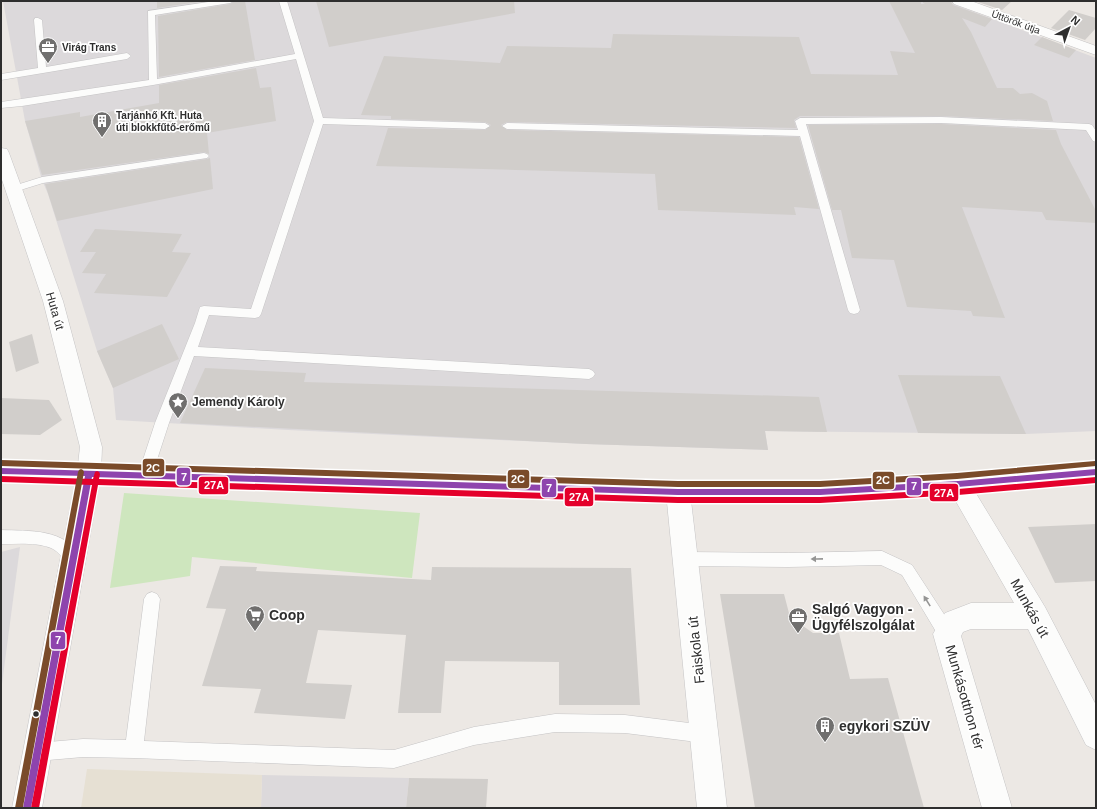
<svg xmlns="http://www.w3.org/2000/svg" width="1097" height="809" font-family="Arial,sans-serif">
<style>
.industrial{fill:#dcd9db}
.education{fill:#e6e0d3}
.green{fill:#cee6be}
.building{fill:#d1cecb}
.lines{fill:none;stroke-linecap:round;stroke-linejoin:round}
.service-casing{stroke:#c5c4c5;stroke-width:1}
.minor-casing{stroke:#c5c4c5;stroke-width:1}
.tertiary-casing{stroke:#c5c4c5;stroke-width:1}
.secondary-casing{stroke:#c5c4c5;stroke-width:1}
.service{fill:#fcfcfb;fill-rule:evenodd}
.minor{fill:#fcfcfb;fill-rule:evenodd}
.tertiary{fill:#fcfcfb;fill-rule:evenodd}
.secondary{fill:#fcfcfb;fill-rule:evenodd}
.bus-1-casing{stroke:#fff;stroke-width:3}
.bus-2-casing{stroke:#fff;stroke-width:3}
.bus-3-casing{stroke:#fff;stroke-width:3}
.bus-1{fill:#8e44ad;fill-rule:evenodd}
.bus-2{fill:#e4002b;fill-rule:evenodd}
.bus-3{fill:#7a4b2a;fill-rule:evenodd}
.oneway{fill:#959594}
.bus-dot{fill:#2e2e2e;stroke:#fff;stroke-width:1.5}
.labels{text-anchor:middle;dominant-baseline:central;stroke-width:3.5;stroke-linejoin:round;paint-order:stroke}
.far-street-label{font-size:10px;fill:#2e2e2e;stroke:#fff}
.far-poi-label{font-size:10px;font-weight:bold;fill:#2e2e2e;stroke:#fff;text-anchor:start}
.street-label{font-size:12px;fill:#2e2e2e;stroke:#fff}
.poi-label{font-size:12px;font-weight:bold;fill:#2e2e2e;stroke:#fff;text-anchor:start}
.near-street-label{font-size:14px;fill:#2e2e2e;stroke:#fff}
.near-poi-label{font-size:14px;font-weight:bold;fill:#2e2e2e;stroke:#fff;text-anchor:start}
.line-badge{stroke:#fff;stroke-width:1.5}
.badge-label{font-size:11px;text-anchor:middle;font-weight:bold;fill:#fff}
</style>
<rect width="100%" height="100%" fill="#ece8e4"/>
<g class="industrial">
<polygon points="3,1 945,1 1096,58 1096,431 1026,434 765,431 768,450 586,444 288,430 116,420 113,388 97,351 48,194 42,180 25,121"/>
<polygon points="20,547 2,684 1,684 1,552"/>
<polygon points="262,775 409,778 406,808 261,808"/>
</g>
<polygon class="education" points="87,769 262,775 261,808 81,808"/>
<polygon class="green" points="124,493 420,513 412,578 192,557 190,576 110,588"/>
<g class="building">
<polygon points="157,1 205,1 157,8"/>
<polygon points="235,1 245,1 255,60 159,77 158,16 230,4"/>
<polygon points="316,1 514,1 515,13 329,47"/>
<polygon points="889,1 921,1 921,4 925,4 923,3 923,1 951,1 953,5 992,19 985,27 962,18 971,32 997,88 1013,88 1020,94 1032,93 1047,101 1053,121 941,116 800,116 794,120 796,128 507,122 501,125 507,130 799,137 819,209 794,207 796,215 658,210 655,174 376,166 388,128 485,130 491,125 485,122 391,119 391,116 361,115 384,56 500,63 507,46 611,48 613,34 799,37 811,74 898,75 890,51 915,53"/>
<polygon points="975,1 1012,1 1002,10"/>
<polygon points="1069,10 1096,18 1096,28 1085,40 1051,28"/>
<polygon points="1042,37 1076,50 1069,58 1034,45"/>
<polygon points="256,68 260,88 271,87 276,121 207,133 209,154 204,152 42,175 25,121 80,112 80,117 159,103 159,85"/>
<polygon points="941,124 1056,130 1061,144 1096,211 1096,223 1046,220 1042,212 962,207 1005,318 973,316 971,311 907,307 894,260 852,258 841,210 832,210 808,125"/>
<polygon points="210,158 213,189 57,221 45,184 207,159"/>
<polygon points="95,229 182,234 172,252 191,253 167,297 94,293 106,274 82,273 96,252 80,252"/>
<polygon points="162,324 179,359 113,388 97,351"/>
<polygon points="32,334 39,363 16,372 9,342"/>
<polygon points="205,368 306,373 304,382 819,397 827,432 765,431 768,450 586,444 180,423"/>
<polygon points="898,375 1000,376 1026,434 918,433"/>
<polygon points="1,398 49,400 62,420 40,435 1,434"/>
<polygon points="1096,524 1096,581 1055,583 1028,527"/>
<polygon points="220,566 257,567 256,571 431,580 432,567 631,568 640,705 559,705 559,662 445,661 441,713 398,713 406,635 318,630 306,683 352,685 345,719 254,713 261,689 202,686 226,609 206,608"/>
<polygon points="720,594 784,594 790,617 813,633 839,633 850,679 888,678 924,808 755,808"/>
<polygon points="409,778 488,779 486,808 406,808"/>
</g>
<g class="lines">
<defs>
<g id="service">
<polygon points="215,1 234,1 230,3 155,15 157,79 295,54 279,1 287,1 323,118 485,123 490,126 485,129 323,124 261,314 259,317 255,318 209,315 198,347 589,369 593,371 595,374 593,377 589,379 194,356 169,423 152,475 150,479 145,481 140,479 138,475 155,423 195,323 200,307 204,306 251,309 314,121 296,59 153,85 22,106 1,108 1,102 149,80 148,11"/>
<polygon points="35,18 38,18 42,20 46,67 127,53 131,56 127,59 1,80 1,74 38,68 34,20"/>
<polygon points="941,117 1089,124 1092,125 1096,131 1096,142 1093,141 1086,130 941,123 806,124 860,310 858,313 854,314 850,313 848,310 800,136 507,129 502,126 507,123 798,130 795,121 800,118"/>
<polygon points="204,153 207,154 209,156 207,158 43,183 14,192 9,189 10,187 42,177"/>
<path d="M1,530C28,531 67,528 80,558L78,563L73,565C64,562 59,551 51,548C36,542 17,544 1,544Z"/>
<polygon points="882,551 912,565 953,628 955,634 953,640 947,642 941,640 902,575 881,565 788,567 686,566 681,564 679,559 681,554 686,552 788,553"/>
<polygon points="152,592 157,594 160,599 144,741 394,750 474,727 555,714 625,715 705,725 711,728 714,734 711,740 705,743 625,733 555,732 474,745 394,768 134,758 83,757 37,761 31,758 28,752 31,746 37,743 83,739 126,740 144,599 147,594"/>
</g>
<g id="minor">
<polygon points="952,1 971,1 1096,46 1096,55 954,4"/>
<polygon points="1,148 7,149 9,153 63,301 102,447 101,473 97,480 89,483 81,480 77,473 80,447 43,301 1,177"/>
<polygon points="958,474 966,477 1045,607 1096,705 1096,750 1086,745 1028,629 971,629 963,632 961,636 1012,808 982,808 933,634 945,613 971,603 1014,603 946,484 950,477"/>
<polygon points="678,481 686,485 690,492 727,808 697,808 666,492 670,485"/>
</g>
<polygon id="tertiary" points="89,463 97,466 101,473 42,808 12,808 77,473 81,466"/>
<polygon id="secondary" points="1,461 678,481 820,481 958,474 1096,462 1096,482 958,494 820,503 678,503 1,481"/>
</defs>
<use href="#service" class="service-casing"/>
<use href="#minor" class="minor-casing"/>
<use href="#tertiary" class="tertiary-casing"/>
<use href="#secondary" class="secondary-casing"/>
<use href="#service" class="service"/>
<use href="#minor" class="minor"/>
<use href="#tertiary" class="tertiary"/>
<use href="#secondary" class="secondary"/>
<defs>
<polygon id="bus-1" points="1,468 678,489 820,489 958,481 1096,469 1096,475 958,487 820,495 678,495 92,477 31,808 23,808 85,476 1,474"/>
<polygon id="bus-2" points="97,471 99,472 100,474 99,479 678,497 820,497 958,489 1096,477 1096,483 958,495 820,503 678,503 98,485 39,808 31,808 92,485 1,482 1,476 93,479 95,472"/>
<g id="bus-3">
<polygon points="1,460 678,481 820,481 957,473 1095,461 1096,462 1096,466 957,479 820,487 678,487 1,466"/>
<polygon points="81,469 83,470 84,472 23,807 23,808 15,808 78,472 79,470"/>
</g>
</defs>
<use href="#bus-1" class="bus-1-casing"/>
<use href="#bus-2" class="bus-2-casing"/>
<use href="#bus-3" class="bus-3-casing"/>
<use href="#bus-1" class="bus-1"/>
<use href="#bus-2" class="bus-2"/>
<use href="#bus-3" class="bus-3"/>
</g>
<defs><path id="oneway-solid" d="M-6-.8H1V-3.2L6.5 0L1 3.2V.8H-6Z"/></defs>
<g class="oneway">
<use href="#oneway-solid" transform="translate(817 559) rotate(179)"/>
<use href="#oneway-solid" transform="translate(927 601) rotate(-122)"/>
</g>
<defs>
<symbol id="office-pin" viewBox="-11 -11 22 30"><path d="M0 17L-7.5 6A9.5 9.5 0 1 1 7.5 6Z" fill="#706f6e" stroke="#fff"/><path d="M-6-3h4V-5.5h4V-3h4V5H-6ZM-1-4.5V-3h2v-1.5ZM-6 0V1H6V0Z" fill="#fff"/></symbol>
<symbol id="building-pin" viewBox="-11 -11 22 30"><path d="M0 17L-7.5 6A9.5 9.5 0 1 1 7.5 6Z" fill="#706f6e" stroke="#fff"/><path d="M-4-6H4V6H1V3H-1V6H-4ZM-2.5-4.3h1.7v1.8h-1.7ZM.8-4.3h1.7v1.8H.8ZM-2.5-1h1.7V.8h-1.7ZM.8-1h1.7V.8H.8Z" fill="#fff"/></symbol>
<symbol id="sight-pin" viewBox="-11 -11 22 30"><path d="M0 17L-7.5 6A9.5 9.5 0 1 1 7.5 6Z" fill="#706f6e" stroke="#fff"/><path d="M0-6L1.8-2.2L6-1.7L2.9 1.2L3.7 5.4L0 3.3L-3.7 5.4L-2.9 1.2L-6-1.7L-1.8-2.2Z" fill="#fff"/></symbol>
<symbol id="supermarket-pin" viewBox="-11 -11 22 30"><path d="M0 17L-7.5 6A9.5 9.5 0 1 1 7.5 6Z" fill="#706f6e" stroke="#fff"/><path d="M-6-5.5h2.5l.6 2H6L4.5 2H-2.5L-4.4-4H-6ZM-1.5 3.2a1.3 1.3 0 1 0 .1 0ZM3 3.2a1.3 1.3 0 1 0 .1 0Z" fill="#fff"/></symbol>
</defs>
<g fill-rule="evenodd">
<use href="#office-pin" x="37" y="36" width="22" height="30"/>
<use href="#building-pin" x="91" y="110" width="22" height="30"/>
<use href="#sight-pin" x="167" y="391" width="22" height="30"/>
<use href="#supermarket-pin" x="244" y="604" width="22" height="30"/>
<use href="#office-pin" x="787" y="606" width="22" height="30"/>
<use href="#building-pin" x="814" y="715" width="22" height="30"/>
</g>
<circle class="bus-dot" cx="36" cy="714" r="3.5"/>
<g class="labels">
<g class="far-street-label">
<text transform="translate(1016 22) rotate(20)">Úttörők útja</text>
</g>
<g class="far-poi-label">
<text x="62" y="47">Virág Trans</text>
<text x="116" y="115">Tarjánhő Kft. Huta<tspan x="116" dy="12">úti blokkfűtő-erőmű</tspan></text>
</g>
<g class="street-label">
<text transform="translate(55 311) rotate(74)">Huta út</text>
</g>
<g class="poi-label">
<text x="192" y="402">Jemendy Károly</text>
</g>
<g class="near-street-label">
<text transform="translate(1030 608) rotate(61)">Munkás út</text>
<text transform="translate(696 650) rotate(-96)">Faiskola út</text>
<text transform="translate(965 697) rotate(74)">Munkásotthon tér</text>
</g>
<g class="near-poi-label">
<text x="812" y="609">Salgó Vagyon -<tspan x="812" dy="16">Ügyfélszolgálat</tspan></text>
<text x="269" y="615">Coop</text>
<text x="839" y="726">egykori SZÜV</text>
</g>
</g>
<g class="line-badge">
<rect x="142" y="458" width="23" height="19" rx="4" fill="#7a4b2a"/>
<rect x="176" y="467" width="15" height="19" rx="4" fill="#8e44ad"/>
<rect x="507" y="469" width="23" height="20" rx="4" fill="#7a4b2a"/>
<rect x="872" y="471" width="23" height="19" rx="4" fill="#7a4b2a"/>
<rect x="198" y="476" width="31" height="19" rx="4" fill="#e4002b"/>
<rect x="906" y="477" width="16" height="19" rx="4" fill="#8e44ad"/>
<rect x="541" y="478" width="16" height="20" rx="4" fill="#8e44ad"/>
<rect x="929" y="483" width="30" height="19" rx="4" fill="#e4002b"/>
<rect x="564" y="487" width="30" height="20" rx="4" fill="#e4002b"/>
<rect x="50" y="631" width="16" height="19" rx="4" fill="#8e44ad"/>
</g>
<g class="badge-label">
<text x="153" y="472">2C</text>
<text x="184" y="481">7</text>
<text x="518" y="483">2C</text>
<text x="883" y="484">2C</text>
<text x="214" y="489">27A</text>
<text x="914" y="490">7</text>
<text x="549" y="492">7</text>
<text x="944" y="497">27A</text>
<text x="579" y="501">27A</text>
<text x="58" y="644">7</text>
</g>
<rect width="1097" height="809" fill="none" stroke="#2e2e2e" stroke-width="4"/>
<g transform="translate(1069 28) rotate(41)" stroke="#ffffff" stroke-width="3" paint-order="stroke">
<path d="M0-3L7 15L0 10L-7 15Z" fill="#2e2e2e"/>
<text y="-6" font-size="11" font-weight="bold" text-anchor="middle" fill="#2e2e2e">N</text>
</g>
</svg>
